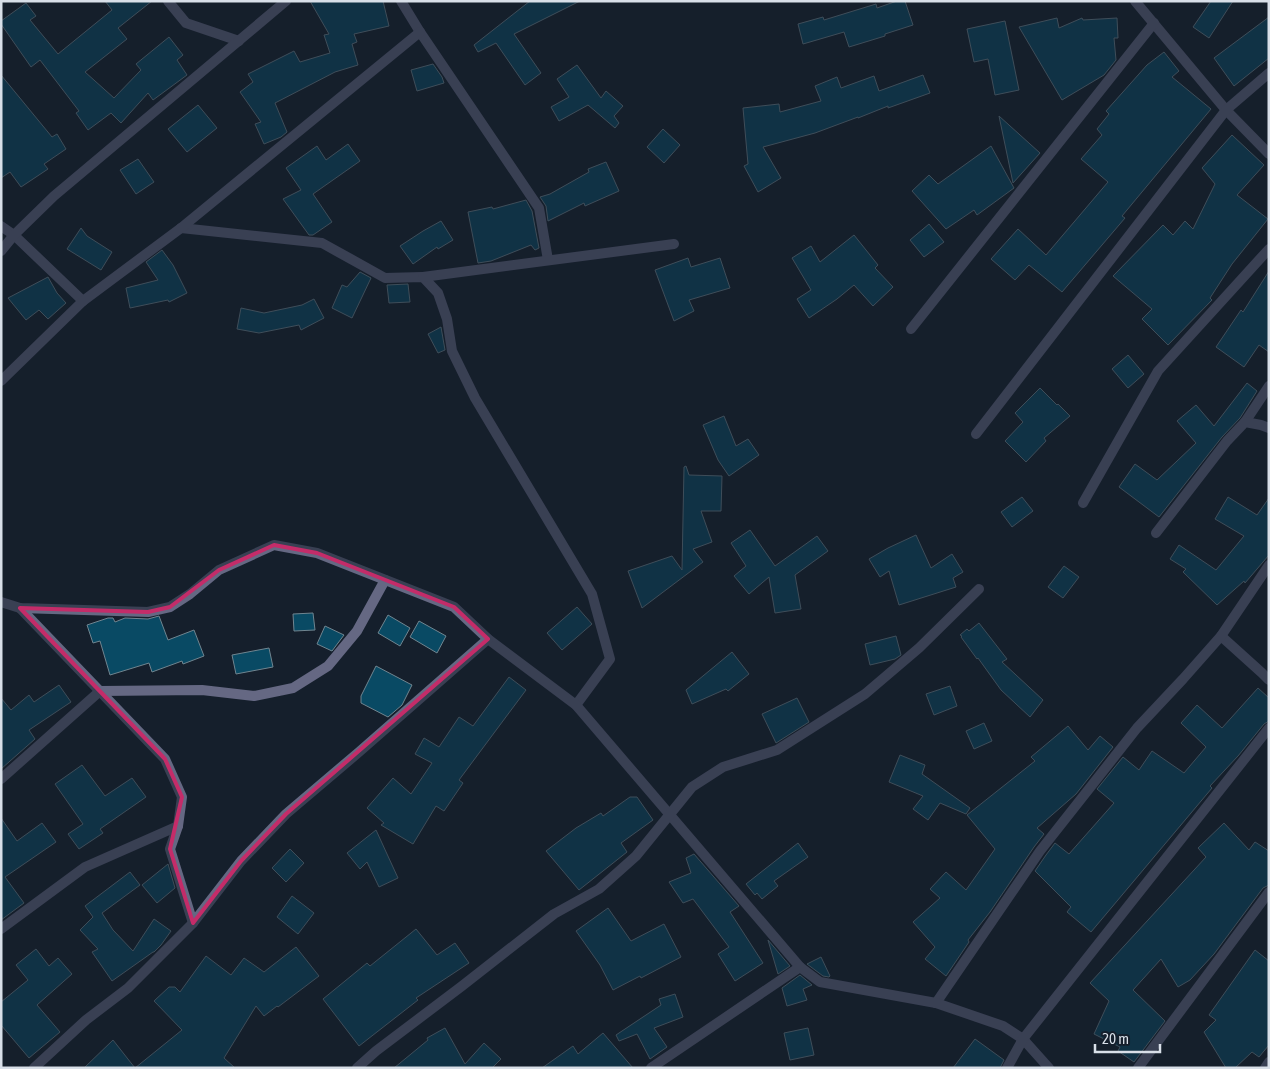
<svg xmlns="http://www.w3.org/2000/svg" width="1270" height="1069" font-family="'Asap Condensed',sans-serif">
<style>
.building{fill:#094a64;stroke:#708590}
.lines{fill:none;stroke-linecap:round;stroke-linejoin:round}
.minor{stroke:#656883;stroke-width:10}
.marked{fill:none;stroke:#c42c69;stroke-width:4;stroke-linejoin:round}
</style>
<rect width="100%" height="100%" fill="#151f2c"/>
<g class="building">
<polygon points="105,1 152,1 118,28 127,39 85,72 114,98 141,70 136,64 169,37 183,55 177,60 187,75 153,100 148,93 121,123 111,113 88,130 76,113 79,111 40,60 31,67 1,24 1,21 26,3 36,16 30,20 58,54 112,10"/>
<polygon points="310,1 383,1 389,26 354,34 357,42 352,44 358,65 335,72 275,103 287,132 281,137 264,144 255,124 261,122 240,92 253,82 248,74 294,51 300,62 330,53 324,35 329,34"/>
<polygon points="530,1 580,1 514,34 541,73 525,85 496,43 478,52 474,45"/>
<polygon points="897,1 905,1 913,25 885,34 885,36 849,47 844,32 803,44 798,24 823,17 824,20 876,4 877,8"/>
<polygon points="1211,1 1233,1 1209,38 1193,27"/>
<polygon points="1269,17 1269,58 1234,86 1214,58"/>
<polygon points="1057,18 1059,28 1082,18 1083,20 1117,18 1118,38 1114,38 1116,60 1104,75 1062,100 1019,27"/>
<polygon points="1005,21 1019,90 995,95 988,59 974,62 967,29"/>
<polygon points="1164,52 1179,71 1172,77 1211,109 1122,216 1125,218 1062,292 1029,265 1015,280 991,259 1018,229 1046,255 1108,182 1081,159 1102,135 1097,129 1109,114 1106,111 1147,65"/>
<polygon points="433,64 442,77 444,83 417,91 411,70"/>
<polygon points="577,65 601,98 606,91 623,106 614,116 619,123 615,128 588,105 559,121 551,107 569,97 557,79"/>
<polygon points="1,75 52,137 57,134 66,149 44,164 48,169 21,187 10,172 1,178"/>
<polygon points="923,75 930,93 888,108 888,106 858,118 858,117 815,133 763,147 781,178 758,192 744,166 748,164 743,108 779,104 780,112 821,101 815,86 837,77 841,88 874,76 879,91"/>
<polygon points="198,105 217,128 187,152 168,129"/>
<polygon points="999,116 1040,153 1013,183"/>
<polygon points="663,129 680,145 664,163 647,147"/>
<polygon points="1232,135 1264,165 1237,195 1268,219 1232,264 1210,298 1212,300 1168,345 1142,319 1152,309 1113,276 1163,225 1173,235 1185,221 1193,229 1215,184 1202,168"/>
<polygon points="348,144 360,161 313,194 332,222 313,235 309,235 283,199 301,190 286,168 317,146 326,160"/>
<polygon points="991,146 1014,188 977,215 974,210 946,229 912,191 929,175 938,184"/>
<polygon points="138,159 154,182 136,194 120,170"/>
<polygon points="606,162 619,191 585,206 584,203 548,221 546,206 540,197 550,194 589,172 588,169"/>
<polygon points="526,200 532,211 539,248 535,250 531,245 491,261 478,263 468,212 492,207 493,209"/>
<polygon points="441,221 453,240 438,249 437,247 413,264 400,246 423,231"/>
<polygon points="929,224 944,242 924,257 910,240"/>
<polygon points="81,228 87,236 112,252 101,270 67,249"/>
<polygon points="854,235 878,265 875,268 893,287 873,306 854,285 837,299 809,318 797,299 811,290 792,258 811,246 820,262"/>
<polygon points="162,250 173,265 187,293 169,302 168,300 130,308 126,288 158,280 146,262"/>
<polygon points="688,258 691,267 720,258 730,288 689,300 694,311 674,321 655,270"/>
<polygon points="1269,271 1269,352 1259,345 1244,367 1216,347 1241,310 1243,312"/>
<polygon points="360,272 371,278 352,318 332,308 342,285 347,287"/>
<polygon points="48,277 57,293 66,303 48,319 39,310 26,320 8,298"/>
<polygon points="408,284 410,302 389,303 387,285"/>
<polygon points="314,299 324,318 301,330 299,325 259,333 237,329 241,308 264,313 302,305"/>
<polygon points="441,327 445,350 438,353 428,334"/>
<polygon points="1128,355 1144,374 1128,388 1112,369"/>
<polygon points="1247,383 1257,391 1240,418 1222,437 1159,517 1119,487 1135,464 1157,480 1196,443 1177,421 1196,405 1214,426"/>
<polygon points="1040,388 1057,405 1058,404 1070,416 1044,438 1046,441 1026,462 1005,441 1023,422 1015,413"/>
<polygon points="724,416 736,446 748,439 759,455 729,476 718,460 703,425"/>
<polygon points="686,466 689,475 722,476 721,511 701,511 712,542 693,549 703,562 642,608 628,571 672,556 682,570 684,467"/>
<polygon points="1022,497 1033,511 1012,527 1001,512"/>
<polygon points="1228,497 1257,515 1269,498 1269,555 1245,583 1244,581 1217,605 1183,572 1186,569 1170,559 1179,545 1216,570 1244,536 1215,519"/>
<polygon points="750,530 775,566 817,536 828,551 795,575 801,609 775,613 769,577 749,594 734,576 746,566 731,543"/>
<polygon points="916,535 931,568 952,554 963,572 953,578 956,587 899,605 889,571 880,577 869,559 888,548"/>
<polygon points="1064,566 1079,577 1063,598 1048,587"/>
<polygon points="577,607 592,624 562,650 547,633"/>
<polygon points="313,613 315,630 294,631 293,614"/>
<polygon points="388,615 410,628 400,646 378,633"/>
<polygon points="159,616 168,640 194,630 204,656 183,664 182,661 152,672 149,663 110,675 100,641 93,643 87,625 108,618 113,618 115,622 125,618 148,619"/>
<polygon points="419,621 446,636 437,653 410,637"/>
<polygon points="979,623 1007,659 1002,662 1043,700 1030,717 1001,690 978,658 977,659 961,637 962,636 960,635 967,629 969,631"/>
<polygon points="325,626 344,635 332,651 317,644"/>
<polygon points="896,636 901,655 895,659 870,665 865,644"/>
<polygon points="269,648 273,667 236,674 232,655"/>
<polygon points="732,652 749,674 728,691 726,689 692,704 686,690"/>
<polygon points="376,666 412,685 402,705 388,717 361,703 361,696"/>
<polygon points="509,677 526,690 459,780 463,783 444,811 436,806 413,844 381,825 384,823 367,808 393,778 411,794 432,763 415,754 424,738 439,747 459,717 473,726"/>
<polygon points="59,685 71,702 29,730 35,739 1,769 1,698 11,710 29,695 34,702"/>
<polygon points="950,686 957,706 934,715 926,694"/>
<polygon points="1258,688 1269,698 1269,721 1264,724 1238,756 1210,786 1212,788 1091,932 1067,912 1071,907 1035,871 1046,855 1055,843 1069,854 1114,803 1097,789 1123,757 1139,770 1152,751 1184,773 1206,747 1181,723 1197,705 1222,728"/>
<polygon points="797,698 809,722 776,743 762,714"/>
<polygon points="984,723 992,741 974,749 966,731"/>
<polygon points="1068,726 1088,750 1100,736 1113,747 1076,794 1037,828 1044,834 1034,847 990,912 968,940 969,942 946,976 925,959 935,947 913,922 940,898 930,889 946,872 966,890 995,849 967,815 1035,761 1031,757"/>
<polygon points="900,755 925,765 922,774 970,808 966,814 940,803 928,820 913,809 923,796 889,782"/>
<polygon points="82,765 105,796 132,778 146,797 100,829 103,833 79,849 68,834 83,824 55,784"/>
<polygon points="630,797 637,797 653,820 621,843 627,852 579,890 546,851 576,828 601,813 603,816"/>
<polygon points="1,818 17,841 42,823 56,842 5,877 24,903 1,920"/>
<polygon points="1224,823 1249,850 1255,842 1269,851 1269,885 1263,888 1214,954 1190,980 1178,987 1161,959 1133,990 1165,1021 1134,1062 1118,1051 1120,1047 1094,1034 1109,1001 1090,983 1206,857 1198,848"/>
<polygon points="376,830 398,878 379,887 367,862 360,869 347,853"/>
<polygon points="798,843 808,857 774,881 778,886 762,899 757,893 755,895 746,884"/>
<polygon points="290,849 304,863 286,882 272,868"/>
<polygon points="694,854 739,906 730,912 763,963 735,981 718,954 729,947 693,899 683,903 669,882 691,873 686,858"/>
<polygon points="168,864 175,888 157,903 142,885"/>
<polygon points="130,872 140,885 102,913 113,930 133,951 154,919 171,931 161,945 154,952 153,952 112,981 92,952 98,949 80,930 93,917 85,906"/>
<polygon points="292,896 314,913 298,934 277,917"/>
<polygon points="608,908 631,941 664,924 681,957 641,978 640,976 613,990 600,965 576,931"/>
<polygon points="416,929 437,955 455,943 469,963 416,998 418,1000 359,1046 323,999 367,963 370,966"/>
<polygon points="768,940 790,966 778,974"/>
<polygon points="296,947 319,976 278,1007 277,1006 264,1016 256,1006 224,1058 235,1068 84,1068 113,1040 135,1068 182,1030 154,1001 169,987 175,987 180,992 206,956 231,975 244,958 264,972"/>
<polygon points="36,949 49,966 58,958 72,974 37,1005 60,1032 29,1058 1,1025 1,1002 28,980 16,965"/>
<polygon points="1255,950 1269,961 1269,1045 1259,1057 1252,1052 1235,1068 1226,1068 1204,1032 1216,1020 1209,1015"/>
<polygon points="821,957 830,976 829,977 823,976 807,964"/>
<polygon points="800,975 812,985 803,989 807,1000 787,1006 782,988"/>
<polygon points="675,994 683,1017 654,1028 667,1047 650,1059 637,1034 619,1041 616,1035 661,1005 659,999"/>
<polygon points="445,1028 465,1064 484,1043 501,1059 492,1068 394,1068 428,1040 427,1038"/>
<polygon points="808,1028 814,1055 790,1060 784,1033"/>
<polygon points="603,1033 633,1068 542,1068 573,1046 578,1054"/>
<polygon points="975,1039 1004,1060 1000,1068 953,1068"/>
</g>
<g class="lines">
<g class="minor">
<polyline points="168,1 186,23 239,41"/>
<polyline points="401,1 420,32 539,208 548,260"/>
<polyline points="1135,1 1226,110 1269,154"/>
<polyline points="1,226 14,235 83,301"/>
<polyline points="181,228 322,243 385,278 423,277 438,293 447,319 452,351 475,398 592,594 610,659 576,705"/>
<polyline points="1,251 14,235 54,196 286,1"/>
<polyline points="423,277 674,244"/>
<polyline points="911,329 1154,23"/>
<polyline points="1,381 83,301 181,228 420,32"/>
<polyline points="1245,422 1269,386"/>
<polyline points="976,434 1226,110 1269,73"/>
<polyline points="1083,503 1158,371 1269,249"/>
<polyline points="1156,533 1227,441 1245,422 1261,425 1269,428"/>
<polyline points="1,602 20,608 148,612 170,607 190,594 219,570 274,545 317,553 454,607 488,639 576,705 800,967"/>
<polyline points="20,608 165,759 182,797 178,826 170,849 193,923"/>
<polyline points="1221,636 1262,673 1269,680"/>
<polyline points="1,779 100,691 202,690 254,696 293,688 328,666 357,631 385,580"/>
<polyline points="1,929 85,867 178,826"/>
<polyline points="936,1003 1040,851 1137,728 1183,679 1221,636 1269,565"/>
<polyline points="34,1068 86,1020 128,988 193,923 241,861 286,814 359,752 488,639"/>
<polyline points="357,1068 376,1051 462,986 554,914 599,889 636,856 692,787 723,767 777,750 865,694 919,648 979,589"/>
<polyline points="651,1068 800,967 820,982 936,1003 1003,1026 1023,1039 1049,1068"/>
<polyline points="1007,1068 1023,1039 1269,728"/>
<polyline points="1138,1068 1269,892"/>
<polyline points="1265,1068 1269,1062"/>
</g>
</g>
<path d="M0 0H1270V1069H0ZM274,545L317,553L454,607L488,639L286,814L241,861L193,923L170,849L182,797L165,759L20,608L148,612L170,607L219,570Z" fill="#151f2c" fill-opacity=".55" fill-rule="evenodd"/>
<path class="marked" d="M274,545L317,553L454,607L488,639L286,814L241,861L193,923L170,849L182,797L165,759L20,608L148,612L170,607L219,570Z"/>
<rect width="1270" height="1069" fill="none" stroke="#d8dfe8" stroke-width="5"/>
<path d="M1095 1044v8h65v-8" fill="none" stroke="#d8dfe8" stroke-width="2.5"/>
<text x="1102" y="1044" font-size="15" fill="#d8dfe8" stroke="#151f2c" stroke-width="4" paint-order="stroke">20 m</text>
</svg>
